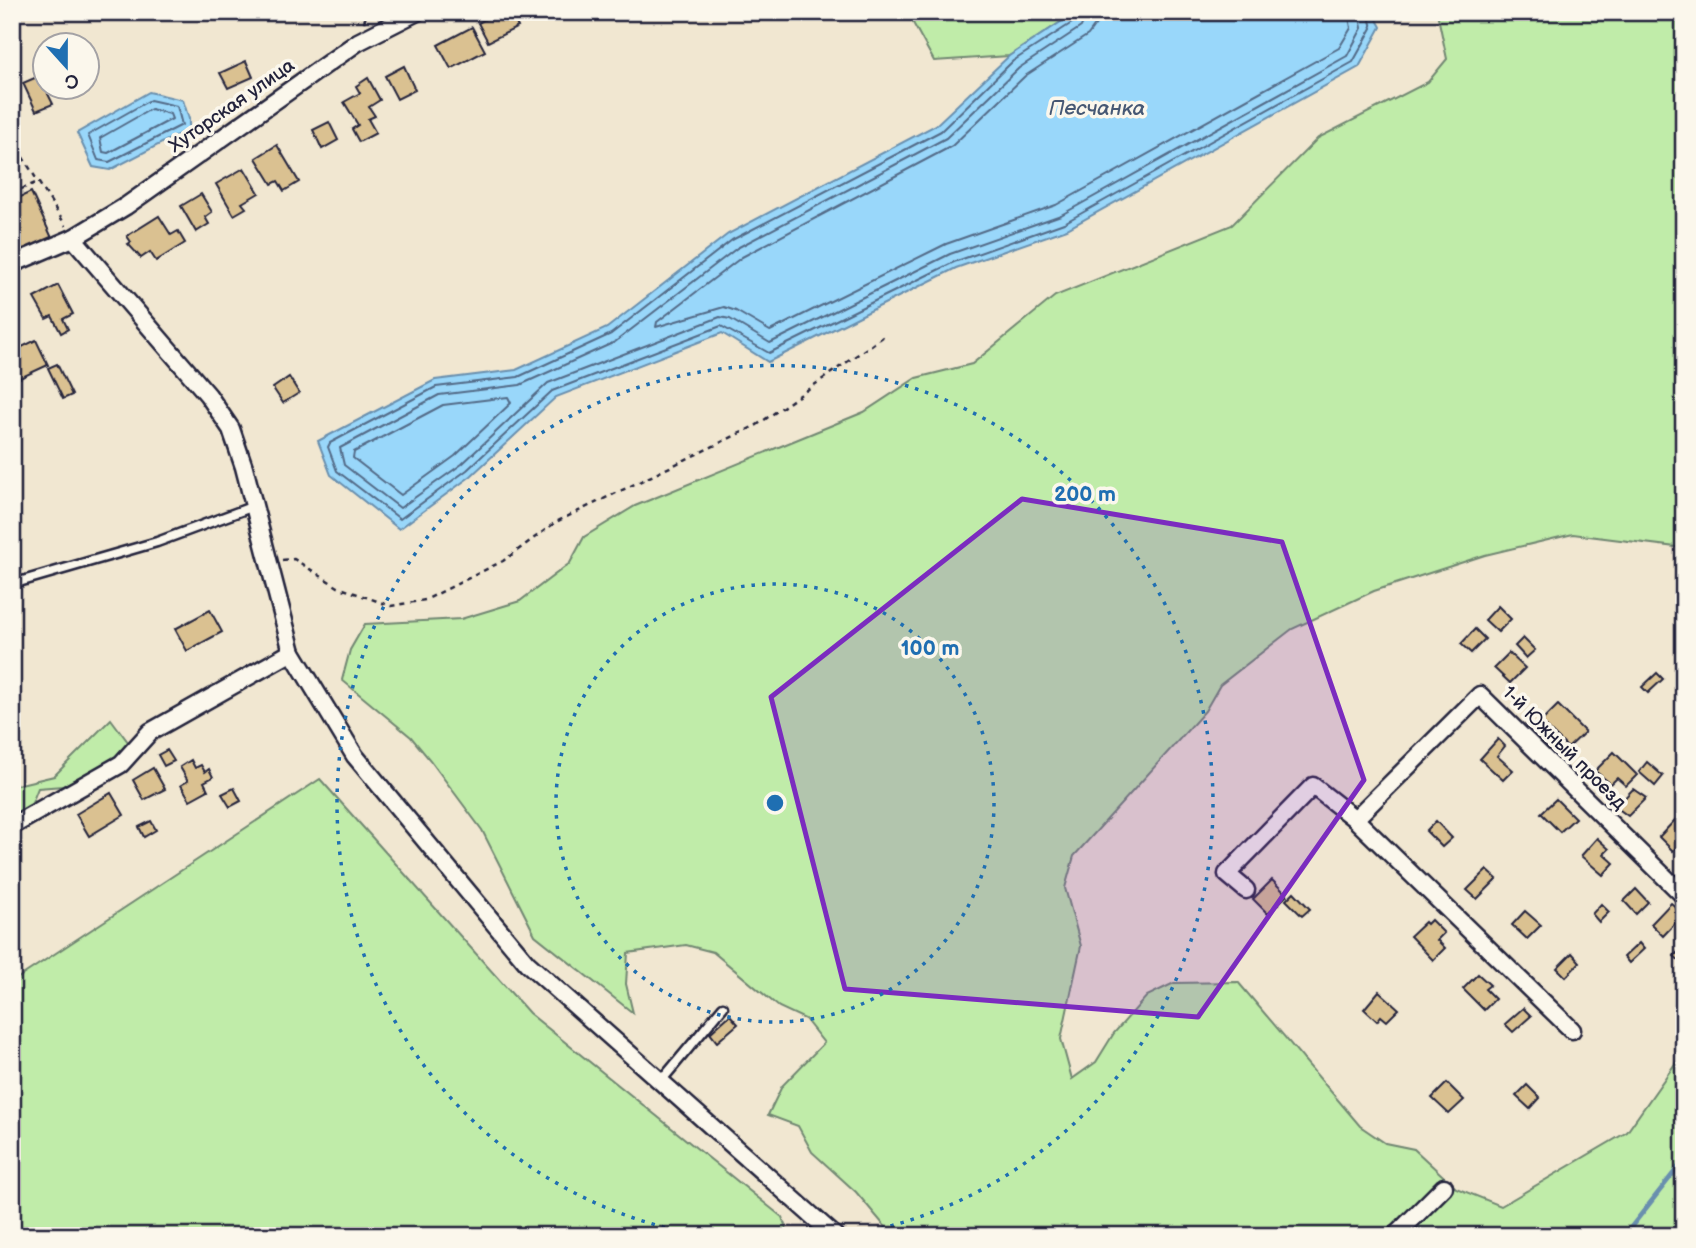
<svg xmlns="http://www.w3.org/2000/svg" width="1696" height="1248" font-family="'Balsamiq Sans',sans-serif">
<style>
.green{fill:#c0eca9;stroke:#718772;stroke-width:2}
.water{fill:#99d7fa;stroke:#698fae;stroke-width:2}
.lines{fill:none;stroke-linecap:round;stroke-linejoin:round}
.shore{stroke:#526a87;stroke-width:2}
.stream{stroke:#698fae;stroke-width:4.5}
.building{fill:#dac191;stroke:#22223b;stroke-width:2}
.lane-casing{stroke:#22223b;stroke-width:13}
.street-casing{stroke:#22223b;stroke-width:21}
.path{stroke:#22223b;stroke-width:2.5;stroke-dasharray:5 5;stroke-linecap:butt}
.lane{stroke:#fbf7ec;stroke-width:8}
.street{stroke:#fbf7ec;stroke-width:16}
.marked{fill:#7b2cbf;fill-opacity:0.2;stroke:#7b2cbf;stroke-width:5;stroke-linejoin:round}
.ring{fill:none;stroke:#1f6fb2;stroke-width:3.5;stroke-dasharray:3.5 7}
.labels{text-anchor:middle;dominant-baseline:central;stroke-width:7;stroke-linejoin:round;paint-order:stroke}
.street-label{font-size:19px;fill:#22223b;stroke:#fbf7ec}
.water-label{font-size:21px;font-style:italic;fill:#465874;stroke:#fbf7ec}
.centre{fill:#1f6fb2;stroke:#fbf7ec;stroke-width:3.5}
.ring-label{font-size:21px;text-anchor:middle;font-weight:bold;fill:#1f6fb2;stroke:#fbf7ec;stroke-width:7;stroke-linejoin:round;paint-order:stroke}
</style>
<rect width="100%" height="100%" fill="#f1e7d1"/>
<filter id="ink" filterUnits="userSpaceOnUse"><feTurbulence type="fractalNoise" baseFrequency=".0143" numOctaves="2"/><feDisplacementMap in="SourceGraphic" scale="14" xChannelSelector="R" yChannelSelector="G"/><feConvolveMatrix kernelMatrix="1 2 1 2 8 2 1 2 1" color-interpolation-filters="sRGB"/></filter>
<g filter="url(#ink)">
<g class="green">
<polygon points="907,12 1076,12 1009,56 934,61"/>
<polygon points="1437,12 1684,12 1684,548 1573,534 1485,555 1374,591 1292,629 1220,685 1205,711 1074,856 1065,888 1081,946 1061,1039 1072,1079 1096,1062 1114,1033 1147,996 1174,983 1238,982 1360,1126 1385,1143 1414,1149 1456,1188 1501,1206 1627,1132 1684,1051 1684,1222 1674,1236 893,1236 856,1192 812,1152 798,1126 768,1115 782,1086 824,1043 805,1019 779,1007 713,952 686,945 628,953 626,984 633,1013 535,935 482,830 430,760 411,737 342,680 350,650 365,624 461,619 520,601 570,563 584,537 635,506 864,412 916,378 972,364 1055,296 1232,225 1318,138 1428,82 1447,59"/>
<polygon points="111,719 128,742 111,763 63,786 38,788 30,808 12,818 12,786 54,776"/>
<polygon points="320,779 529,1013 782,1217 789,1236 12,1236 12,982"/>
</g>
<g class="water">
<polygon points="1076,12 1373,12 1381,27 1359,67 1067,229 956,268 768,362 722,333 556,397 471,476 399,529 331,475 318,441 435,380 516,370 607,328 728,234 936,125 1009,56"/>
<polygon points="149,92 183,100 189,119 189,129 110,170 93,167 77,133"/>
</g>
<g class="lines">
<g class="shore">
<polyline points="1078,12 1075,21 1013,61 941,131 732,240 611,334 518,377 436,387 330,443 328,447 337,471 400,519 467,470 552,391 721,326 769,353 954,262 1064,223 1353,62 1372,28 1368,12"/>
<polyline points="1087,12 1081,27 1019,68 946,138 737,248 615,342 520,385 439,395 340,448 344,465 400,508 462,464 548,383 720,317 730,319 770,343 950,254 1061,215 1347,56 1362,28 1359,12"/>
<polyline points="1098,12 1096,24 1088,35 1025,76 952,146 742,257 657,322 656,327 724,307 736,311 770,331 946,244 1056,205 1339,48 1351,28 1348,12"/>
<polygon points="150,100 177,106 182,125 109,162 98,160 88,135"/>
<polygon points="151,109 170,114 172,119 108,153 103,152 100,138"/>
<polygon points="508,397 511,403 455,456 401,495 353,458 354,452 443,405"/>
</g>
<polyline class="stream" points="1624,1236 1684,1160"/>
</g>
<g class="building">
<polygon points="498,12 510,12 518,27 488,42 478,23"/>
<polygon points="472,27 485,51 451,69 438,45"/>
<polygon points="246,61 253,77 228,88 220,73"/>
<polygon points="404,66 415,90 397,99 385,76"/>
<polygon points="44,74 46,88 50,88 52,92 48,94 53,104 36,111 23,83"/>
<polygon points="368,78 380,100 369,107 375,116 368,119 376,133 359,142 352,129 358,125 344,102 360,93 356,86"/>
<polygon points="329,122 338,140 322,149 313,130"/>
<polygon points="277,145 299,182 284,191 278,181 272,184 256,158"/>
<polygon points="244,168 259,193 242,203 246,208 234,215 216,184"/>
<polygon points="31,192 52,238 17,253 12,242 12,201"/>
<polygon points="201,194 212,212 205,217 209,224 196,232 181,206"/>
<polygon points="159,216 171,235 178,231 185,243 156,261 150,252 141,258 128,244 131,242 127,236"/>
<polygon points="58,285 73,314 63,319 68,329 61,333 52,316 46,319 34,298"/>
<polygon points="13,339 18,349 36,340 48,365 20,378 12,366"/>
<polygon points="57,364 72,395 63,399 48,368"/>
<polygon points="289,377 299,393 283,403 273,388"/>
<polygon points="1498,606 1511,619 1498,632 1485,620"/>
<polygon points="210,610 222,632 187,651 175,629"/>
<polygon points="1475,629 1485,639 1471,653 1461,644"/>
<polygon points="1523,638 1535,650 1526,658 1515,646"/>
<polygon points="1509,653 1525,668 1510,683 1494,668"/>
<polygon points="1657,673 1663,679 1648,693 1642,687"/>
<polygon points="1558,705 1585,732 1568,748 1541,722"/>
<polygon points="1498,739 1505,746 1497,756 1513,770 1503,780 1480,759"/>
<polygon points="167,750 174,761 164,766 158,755"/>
<polygon points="1614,752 1637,775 1626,786 1617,778 1611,784 1595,771"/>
<polygon points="191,760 195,768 201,765 205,772 209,769 213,777 204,782 208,790 190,800 181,785 188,781 180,767"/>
<polygon points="1647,762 1663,776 1655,786 1639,772"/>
<polygon points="153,768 165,789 144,800 133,780"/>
<polygon points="234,788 241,801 230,807 222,794"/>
<polygon points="1633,789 1646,798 1628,816 1616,807"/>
<polygon points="111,793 124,815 89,836 76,814"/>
<polygon points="1556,799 1575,818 1560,832 1541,813"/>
<polygon points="1675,820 1684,828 1684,840 1673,851 1659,837"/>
<polygon points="151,821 156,830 144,837 139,827"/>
<polygon points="1436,821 1452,838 1442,847 1426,831"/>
<polygon points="1597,838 1609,849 1604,854 1614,863 1603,875 1581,856"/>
<polygon points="1487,870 1497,879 1477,899 1467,890"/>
<polygon points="1272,880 1287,895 1268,914 1253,899"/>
<polygon points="1636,889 1648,902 1636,914 1624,901"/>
<polygon points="1294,892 1310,909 1302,916 1286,900"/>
<polygon points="1671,903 1684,914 1663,936 1651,924"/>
<polygon points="1601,904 1609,912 1599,922 1592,914"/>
<polygon points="1525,911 1541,925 1527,939 1512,925"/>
<polygon points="1431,920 1444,933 1437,940 1445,948 1433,960 1410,936 1425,922 1427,924"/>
<polygon points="1639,943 1644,949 1629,963 1624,957"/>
<polygon points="1684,946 1684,965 1674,956"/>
<polygon points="1572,953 1580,962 1566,977 1557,968"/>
<polygon points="1478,974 1490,985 1485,989 1495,999 1484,1010 1463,989"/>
<polygon points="1379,991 1399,1009 1387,1021 1381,1016 1377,1021 1364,1009"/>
<polygon points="1523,1008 1531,1016 1513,1032 1505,1024"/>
<polygon points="730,1015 738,1024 717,1042 710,1033"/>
<polygon points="1447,1083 1464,1100 1449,1114 1432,1098"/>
<polygon points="1527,1085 1540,1098 1530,1109 1516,1096"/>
</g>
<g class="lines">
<defs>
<g id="lane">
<polyline points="12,584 157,542 254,506"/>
<polyline points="661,1081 723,1007"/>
</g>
<g id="street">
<polyline points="73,238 208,395 231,429 244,467 292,652 355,756 527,963 835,1236"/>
<polyline points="12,264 73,238 126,206 358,42 417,12"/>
<polyline points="1355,819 1480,695 1684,896"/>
<polyline points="12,826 121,764 150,732 292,652"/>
<polyline points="1246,890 1227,874 1313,786 1355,819 1572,1030"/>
<polyline points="1395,1236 1444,1187"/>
</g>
</defs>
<use href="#lane" class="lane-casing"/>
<use href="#street" class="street-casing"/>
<g class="path">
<polyline points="364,22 367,12"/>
<polyline points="12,140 66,226"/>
<polyline points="12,193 38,182"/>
<polyline points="282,560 294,559 338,587 391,606 425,600 503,561 556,522 757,425 887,334"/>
</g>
<use href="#lane" class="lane"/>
<use href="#street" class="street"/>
</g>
</g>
<path class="marked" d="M1022,499L1282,542L1364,780L1198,1017L845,989L771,697Z"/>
<g class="ring">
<circle cx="775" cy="803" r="219"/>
<path d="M706 1236A438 438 0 1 1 844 1236"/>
</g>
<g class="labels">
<g class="street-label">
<text transform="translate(232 106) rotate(-35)">Хуторская улица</text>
<text transform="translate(1564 748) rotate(45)">1-й Южный проезд</text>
</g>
<g class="water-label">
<text x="1097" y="108">Песчанка</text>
</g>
</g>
<circle cx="775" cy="803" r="10" class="centre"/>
<g class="ring-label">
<text x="1085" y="501">200 m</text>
<text x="930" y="655">100 m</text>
</g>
<rect width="1696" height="1248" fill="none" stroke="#fbf7ec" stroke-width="42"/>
<rect x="21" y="21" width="1654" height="1206" fill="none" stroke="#22223b" stroke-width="2.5" filter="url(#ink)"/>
<g transform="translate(66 66) rotate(159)"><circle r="33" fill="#fbf7ec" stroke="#a4a2a5" stroke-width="2"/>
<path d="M0-5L12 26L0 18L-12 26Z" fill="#1f6fb2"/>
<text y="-10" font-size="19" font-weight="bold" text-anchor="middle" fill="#22223b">С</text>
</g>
</svg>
